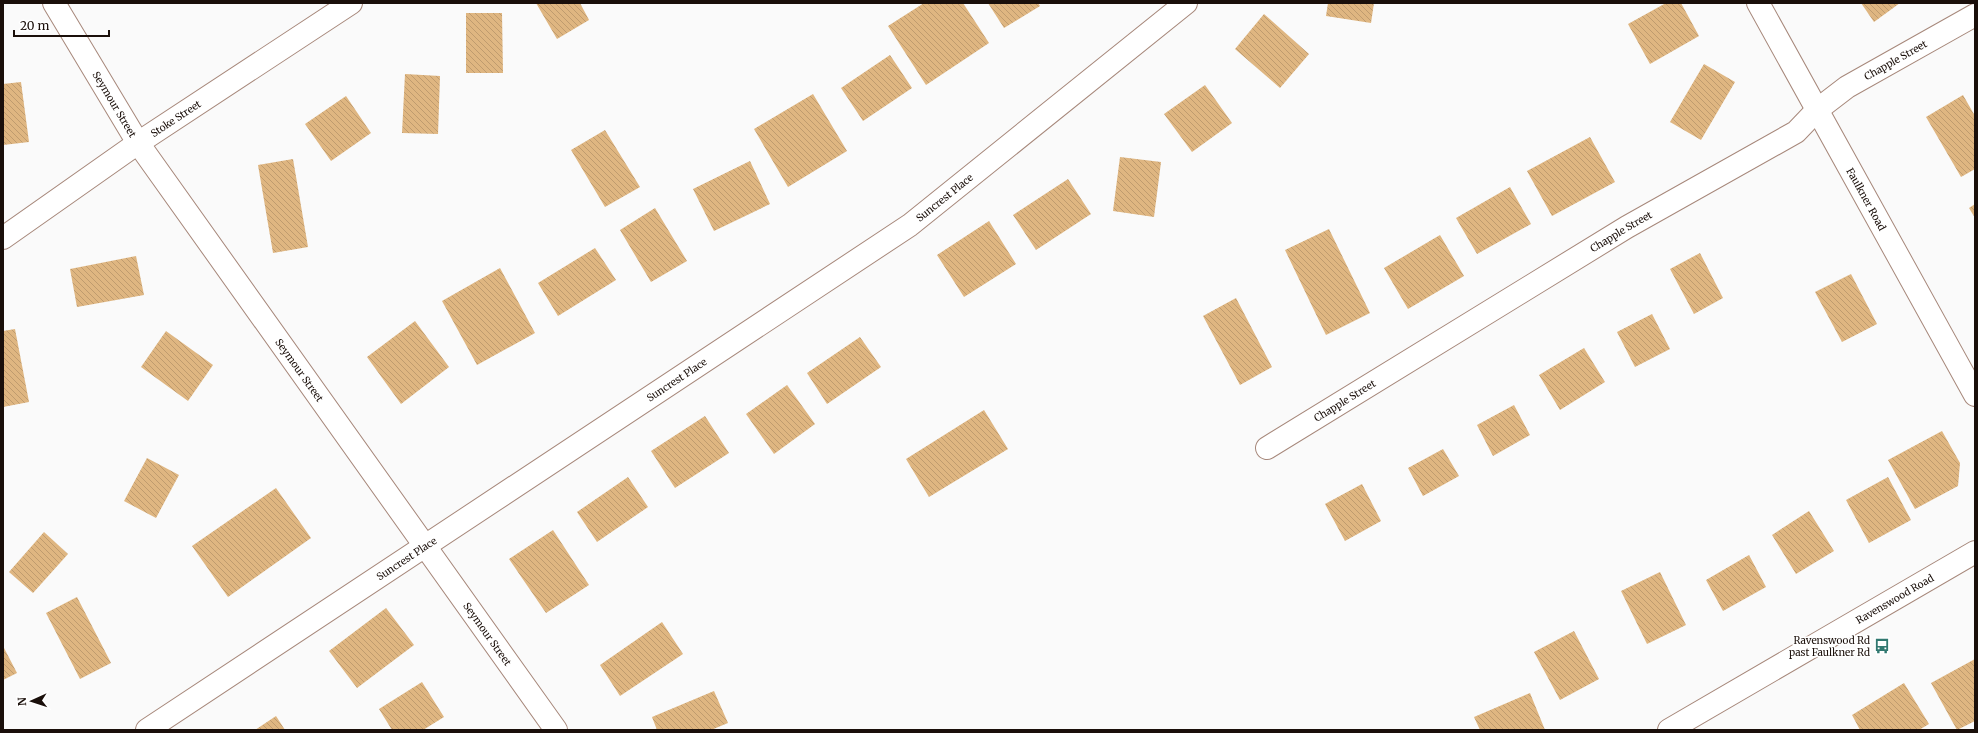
<svg xmlns="http://www.w3.org/2000/svg" width="1978" height="733" font-family="Merriweather,serif">
<style>
.building{fill:url(#building-back-hatch)}
.lines{fill:none;stroke-linecap:round;stroke-linejoin:round}
.street-casing{stroke:#a7887b;stroke-width:24}
.secondary-casing{stroke:#a7887b;stroke-width:24}
.street{stroke:#fff;stroke-width:22}
.secondary{stroke:#fff;stroke-width:22}
.labels{text-anchor:middle;dominant-baseline:central;stroke-width:3;stroke-linejoin:round;paint-order:stroke}
.street-label{font-size:10px;fill:#1a0f0a;stroke:#fff}
.poi-label{font-size:10px;fill:#1a0f0a;stroke:#fff;text-anchor:end}
</style>
<defs>
<pattern id="building-back-hatch" width="6" height="6" patternUnits="userSpaceOnUse"><rect width="6" height="6" fill="#dfb681"/><path d="M-1 5l2 2M0 0l6 6M5-1l2 2" fill="none" stroke="#bf9b6e"/></pattern>
</defs>
<rect width="100%" height="100%" fill="#fafafa"/>
<g class="building">
<polygon points="536,3 580,3 589,20 557,39"/>
<polygon points="924,3 963,3 989,43 926,85 888,26"/>
<polygon points="988,3 1038,3 1040,6 1004,28"/>
<polygon points="1328,3 1374,3 1371,23 1326,16"/>
<polygon points="1666,3 1681,3 1699,36 1650,64 1628,24"/>
<polygon points="1861,3 1900,3 1874,22"/>
<polygon points="466,13 502,13 503,73 466,73"/>
<polygon points="1264,14 1309,54 1280,88 1235,49"/>
<polygon points="890,55 912,88 863,121 841,88"/>
<polygon points="1704,64 1735,82 1701,140 1670,122"/>
<polygon points="405,74 440,76 438,134 402,133"/>
<polygon points="21,82 29,142 3,145 3,84"/>
<polygon points="1205,85 1232,123 1192,152 1164,114"/>
<polygon points="813,94 847,151 788,187 754,129"/>
<polygon points="1963,95 1975,116 1975,169 1961,177 1926,117"/>
<polygon points="346,96 371,133 331,161 305,124"/>
<polygon points="605,130 640,187 605,207 571,150"/>
<polygon points="1590,137 1615,182 1552,216 1527,171"/>
<polygon points="1120,157 1161,162 1154,217 1113,211"/>
<polygon points="293,159 308,247 273,253 258,165"/>
<polygon points="750,161 770,204 714,231 693,189"/>
<polygon points="1068,179 1091,214 1036,250 1013,215"/>
<polygon points="1510,187 1531,224 1477,254 1456,218"/>
<polygon points="1975,204 1975,218 1969,208"/>
<polygon points="655,208 687,261 651,282 620,230"/>
<polygon points="989,221 1016,264 964,297 937,255"/>
<polygon points="1329,229 1370,313 1326,335 1285,250"/>
<polygon points="1440,235 1464,276 1408,309 1384,268"/>
<polygon points="595,248 616,280 558,316 538,283"/>
<polygon points="1700,253 1723,298 1694,314 1670,269"/>
<polygon points="136,256 144,295 77,307 70,269"/>
<polygon points="500,268 535,333 477,365 442,301"/>
<polygon points="1851,274 1877,324 1842,342 1815,292"/>
<polygon points="1236,298 1272,367 1240,385 1203,316"/>
<polygon points="1652,314 1670,349 1635,367 1617,332"/>
<polygon points="415,321 449,367 401,404 367,357"/>
<polygon points="15,329 29,402 3,407 3,331"/>
<polygon points="166,331 213,365 188,401 141,367"/>
<polygon points="860,337 881,367 827,404 807,373"/>
<polygon points="1584,348 1605,382 1560,410 1539,375"/>
<polygon points="787,385 815,424 774,454 746,414"/>
<polygon points="1514,405 1530,435 1493,456 1477,425"/>
<polygon points="984,410 1008,449 929,497 906,459"/>
<polygon points="705,416 729,453 675,488 651,451"/>
<polygon points="1942,431 1960,463 1958,486 1915,509 1888,460"/>
<polygon points="1443,449 1459,476 1423,496 1408,468"/>
<polygon points="147,458 179,475 156,518 124,501"/>
<polygon points="628,477 648,507 597,542 577,512"/>
<polygon points="1888,477 1911,520 1869,543 1846,500"/>
<polygon points="1362,484 1381,521 1345,541 1325,504"/>
<polygon points="276,488 311,538 228,597 192,546"/>
<polygon points="1809,511 1834,551 1796,574 1772,535"/>
<polygon points="553,530 589,585 546,613 509,559"/>
<polygon points="44,532 68,554 33,593 9,572"/>
<polygon points="1749,555 1766,587 1723,611 1706,580"/>
<polygon points="1660,572 1686,625 1647,644 1621,591"/>
<polygon points="77,597 111,663 80,679 46,613"/>
<polygon points="386,608 414,645 357,688 329,651"/>
<polygon points="662,622 683,654 620,696 600,665"/>
<polygon points="1574,631 1599,679 1560,700 1534,652"/>
<polygon points="3,646 17,673 3,680"/>
<polygon points="1975,659 1975,721 1957,730 1931,683"/>
<polygon points="422,682 444,717 423,730 392,730 379,709"/>
<polygon points="1904,683 1929,724 1919,730 1860,730 1852,715"/>
<polygon points="714,691 728,723 711,730 657,730 652,717"/>
<polygon points="1530,693 1545,730 1480,730 1474,717"/>
<polygon points="276,716 285,730 255,730"/>
</g>
<g class="lines">
<defs>
<g id="street">
<path id="s1" d="M54,3L138,143L556,730"/>
<path id="s2" d="M1758,3L1975,395"/>
<path id="s3" d="M3,238L138,143L351,3"/>
<path id="s4" d="M1267,448L1627,227L1796,132L1817,110L1847,87L1975,15"/>
<path id="s5" d="M147,730L910,225L1186,3"/>
</g>
<g id="secondary">
<path id="s6" d="M1669,730L1975,552"/>
</g>
</defs>
<use href="#street" class="street-casing"/>
<use href="#secondary" class="secondary-casing"/>
<use href="#street" class="street"/>
<use href="#secondary" class="secondary"/>
</g>
<defs>
<symbol id="bus-bare" viewBox="-9 -9 18 18"><path d="M-5-6H5V4H4V6H2V4H-2V6H-4V4H-5ZM-3.5-4V0h7V-4ZM-3.5 1.2v1.5H-2V1.2ZM2 1.2v1.5H3.5V1.2Z" fill="#317870" stroke="#fff" stroke-width="2.5" paint-order="stroke"/></symbol>
</defs>
<g fill-rule="evenodd">
<use href="#bus-bare" x="1871" y="635" width="22" height="22"/>
</g>
<g class="labels">
<g class="street-label">
<text stroke="none"><textPath href="#s4" startOffset="740">Chapple Street</textPath></text>
<text stroke="none"><textPath href="#s1" startOffset="118">Seymour Street</textPath></text>
<text stroke="none"><textPath href="#s3" startOffset="210">Stoke Street</textPath></text>
<text stroke="none"><textPath href="#s5" startOffset="959">Suncrest Place</textPath></text>
<text stroke="none"><textPath href="#s2" startOffset="224">Faulkner Road</textPath></text>
<text stroke="none"><textPath href="#s4" startOffset="415">Chapple Street</textPath></text>
<text stroke="none"><textPath href="#s1" startOffset="442">Seymour Street</textPath></text>
<text stroke="none"><textPath href="#s5" startOffset="635">Suncrest Place</textPath></text>
<text stroke="none"><textPath href="#s4" startOffset="91">Chapple Street</textPath></text>
<text stroke="none"><textPath href="#s5" startOffset="311">Suncrest Place</textPath></text>
<text stroke="none"><textPath href="#s6" startOffset="261">Ravenswood Road</textPath></text>
<text stroke="none"><textPath href="#s1" startOffset="766">Seymour Street</textPath></text>
</g>
<g class="poi-label">
<text x="1870" y="640">Ravenswood Rd<tspan x="1870" dy="12">past Faulkner Rd</tspan></text>
</g>
</g>
<rect width="1978" height="733" fill="none" stroke="#1a0f0a" stroke-width="8"/>
<g transform="translate(32 701) rotate(267)" stroke="#ffffff" stroke-width="3" paint-order="stroke">
<path d="M0-3L7 15L0 10L-7 15Z" fill="#1a0f0a"/>
<text y="-6" font-size="11" font-weight="bold" text-anchor="middle" fill="#1a0f0a">N</text>
</g>
<path d="M14 30v6h95v-6" fill="none" stroke="#1a0f0a" stroke-width="2"/>
<text x="20" y="30" font-size="12" fill="#1a0f0a" stroke="#ffffff" stroke-width="3" paint-order="stroke">20 m</text>
</svg>
